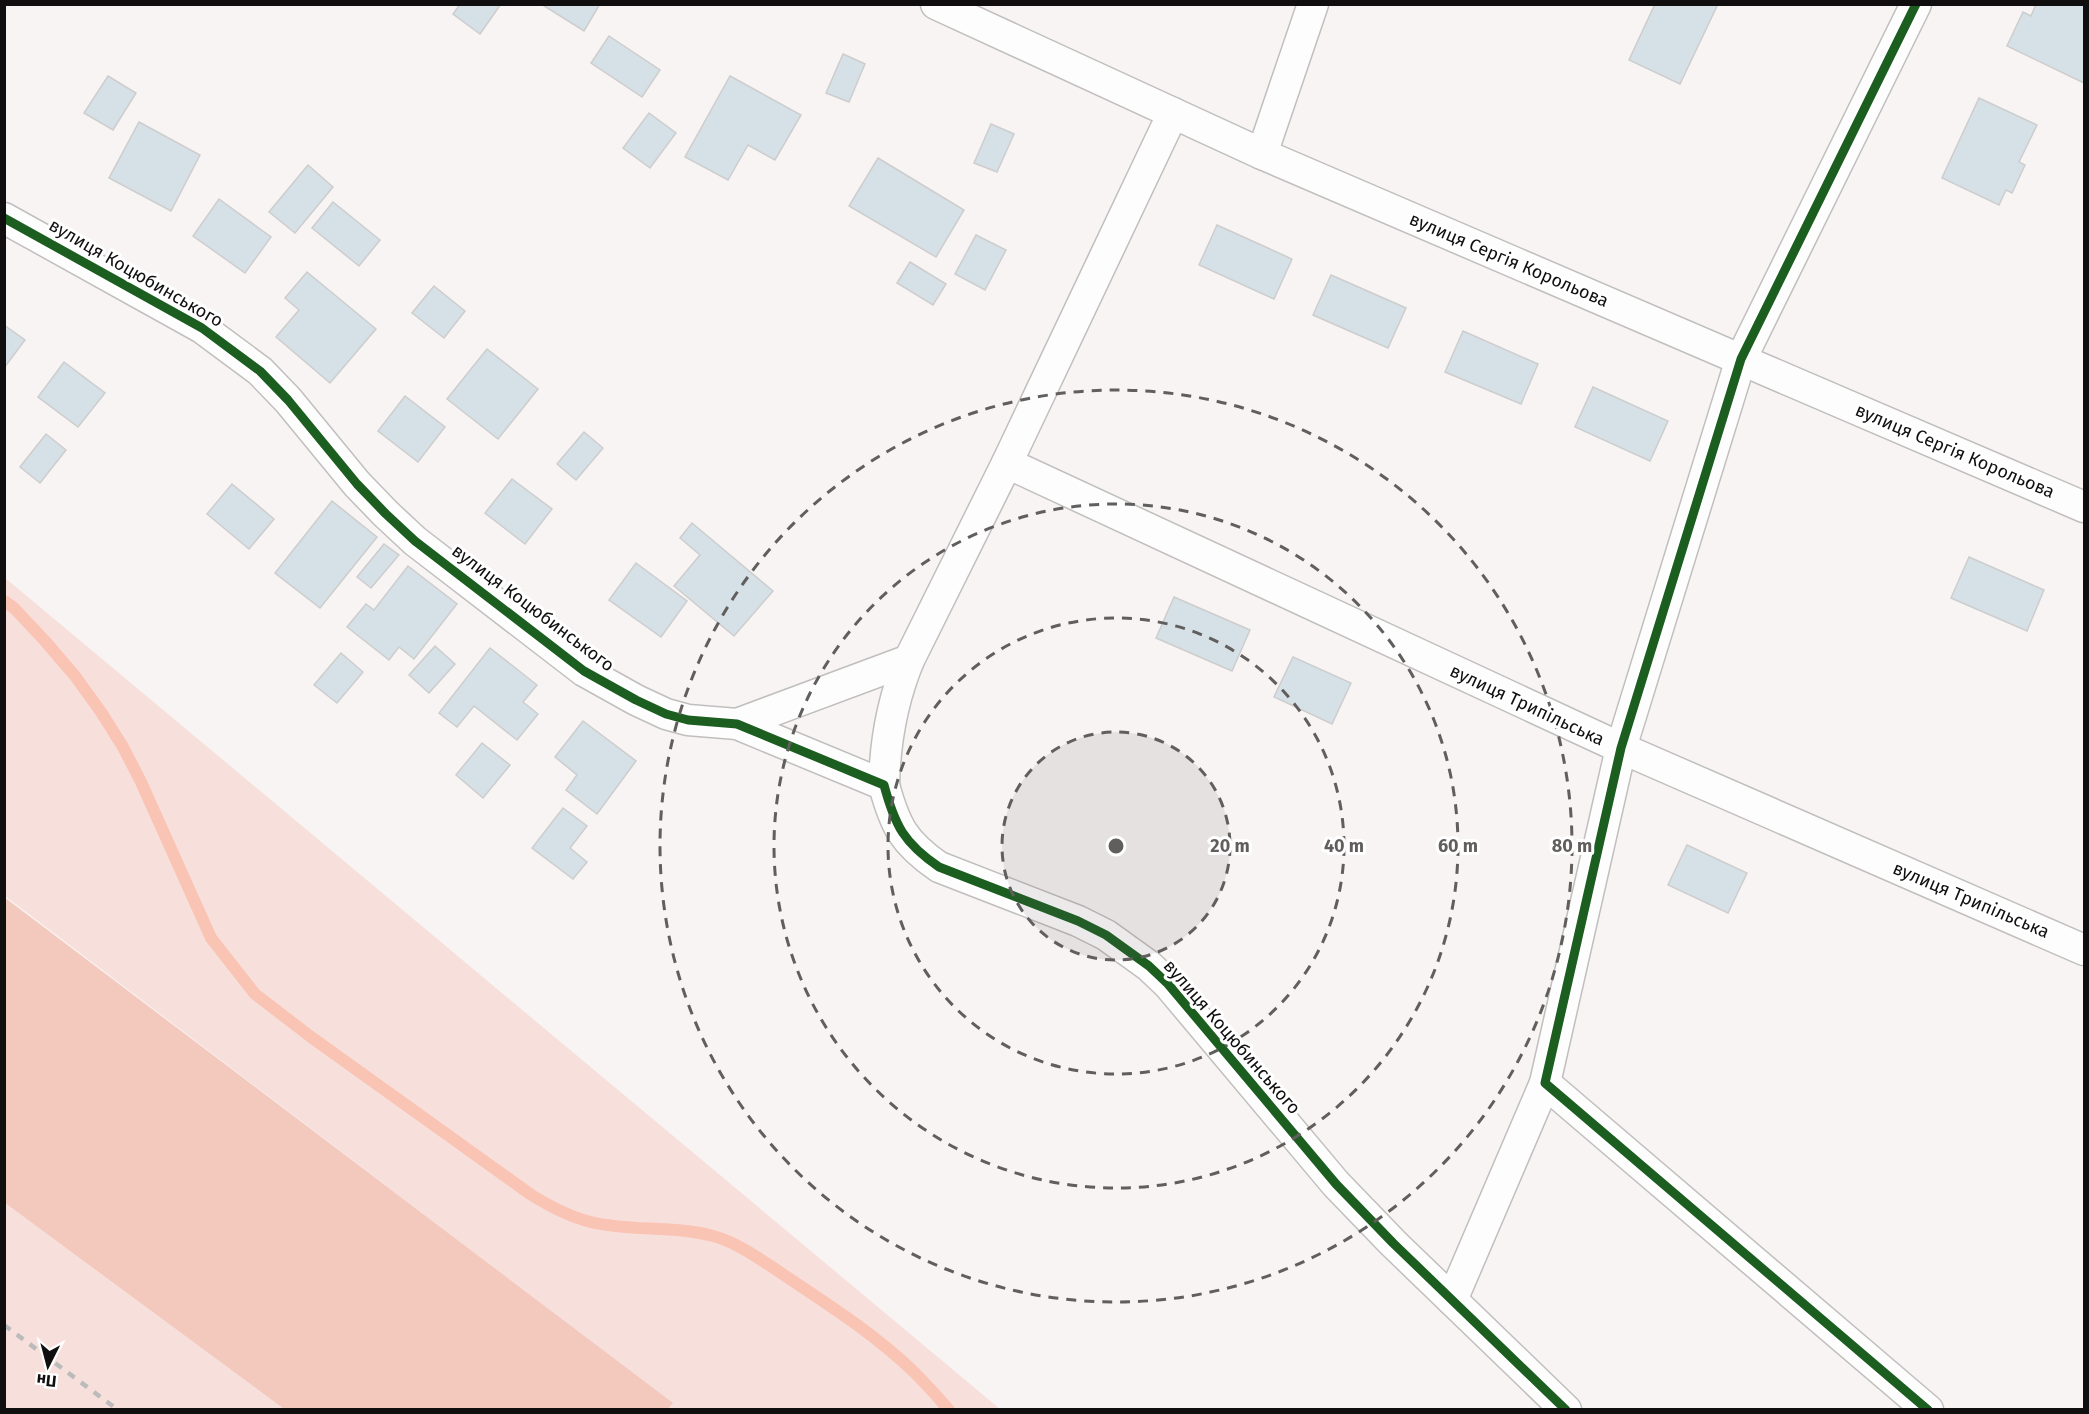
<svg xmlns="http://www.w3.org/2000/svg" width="2089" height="1414" font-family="'Fira Sans',sans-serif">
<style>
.green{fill:#f7e0db}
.forest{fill:#f3c8bd}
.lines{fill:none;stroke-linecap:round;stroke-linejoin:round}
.stream{stroke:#fac4b5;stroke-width:12}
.building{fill:#d5e1e6;stroke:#cecdcd;stroke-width:1.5}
.street-casing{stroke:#c1bebe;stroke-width:33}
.street{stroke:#fefdfd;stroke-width:30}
.rail{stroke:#bcbbbb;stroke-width:4.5;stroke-dasharray:8 8;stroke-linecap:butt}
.cycleway-casing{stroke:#fff;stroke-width:13}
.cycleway{stroke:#1b5e20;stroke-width:9}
.ring{fill:none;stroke:#615e5e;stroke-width:3;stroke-dasharray:10 8}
.labels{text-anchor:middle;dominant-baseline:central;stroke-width:6;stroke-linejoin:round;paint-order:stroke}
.street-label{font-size:18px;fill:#100e0e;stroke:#fff}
.centre{fill:#615e5e;stroke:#fff;stroke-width:3}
.ring-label{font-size:18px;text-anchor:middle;font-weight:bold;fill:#615e5e;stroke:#fff;stroke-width:6;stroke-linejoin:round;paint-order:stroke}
</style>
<rect width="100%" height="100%" fill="#f7f4f3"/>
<g class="green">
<polygon points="4,577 1000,1409 668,1409 672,1403 5,896"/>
<polygon points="5,1203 284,1409 5,1409"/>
</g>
<polygon class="forest" points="4,897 673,1403 668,1409 284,1409 5,1203"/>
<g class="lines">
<path class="stream" d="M4,601L14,608L45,641L75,676L101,712L123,747L141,782L211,938L255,994L311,1037L530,1194C549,1206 570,1217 591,1222C631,1232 673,1225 713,1236C739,1243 761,1260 784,1275C829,1305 876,1335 915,1373C927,1385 938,1397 949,1410"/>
</g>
<g class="building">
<polygon points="460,4 501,4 480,34 453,14"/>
<polygon points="541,4 600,4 584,31"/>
<polygon points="1655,4 1718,4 1680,84 1629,60"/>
<polygon points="2036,4 2084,4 2084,83 2007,46 2023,12 2031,16"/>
<polygon points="609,36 660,70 642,97 591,63"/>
<polygon points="843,54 865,64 849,102 826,93"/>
<polygon points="108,76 136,93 113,130 84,113"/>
<polygon points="730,76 801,115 775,160 748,145 728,180 685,157"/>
<polygon points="1979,98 2037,125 2019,162 2025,165 2012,193 2006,190 1999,205 1942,178"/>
<polygon points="649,113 676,133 650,168 623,148"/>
<polygon points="139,122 200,155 171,211 109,178"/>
<polygon points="991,124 1014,134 997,172 974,163"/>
<polygon points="878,158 964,210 936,257 849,206"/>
<polygon points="308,165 333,187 295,233 269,212"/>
<polygon points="219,199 271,237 245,273 193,236"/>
<polygon points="333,202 380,240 359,266 312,228"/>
<polygon points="1217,225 1292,259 1274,299 1199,265"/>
<polygon points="976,235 1006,250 985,290 955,274"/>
<polygon points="910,262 946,284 933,305 897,283"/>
<polygon points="307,272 376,329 330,383 276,337 299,310 285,298"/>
<polygon points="1331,275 1406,308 1388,348 1313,315"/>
<polygon points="434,286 465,311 444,338 412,313"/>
<polygon points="4,325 25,340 4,368"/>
<polygon points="1463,331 1538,364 1521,404 1445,372"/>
<polygon points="487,349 538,389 498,439 447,399"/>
<polygon points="64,362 105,393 78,427 38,397"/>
<polygon points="1593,387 1668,421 1650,461 1575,427"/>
<polygon points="405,396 445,427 418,462 378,431"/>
<polygon points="584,432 603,448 576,480 557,464"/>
<polygon points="46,434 66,450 40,483 20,467"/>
<polygon points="512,479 552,509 525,544 485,513"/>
<polygon points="232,484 274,519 249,549 207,514"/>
<polygon points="332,501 377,537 320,608 275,573"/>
<polygon points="692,523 773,591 734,636 674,586 700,555 680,538"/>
<polygon points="384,544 399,555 371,588 357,577"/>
<polygon points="1969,557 2044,590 2027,631 1951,598"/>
<polygon points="636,563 687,601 661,637 609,600"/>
<polygon points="408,566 457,604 414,659 399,647 389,660 347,627 366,604 374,610"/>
<polygon points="1174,597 1250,630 1232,671 1156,638"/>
<polygon points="435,646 455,664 429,693 409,675"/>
<polygon points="490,648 537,685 523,702 538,714 517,740 474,706 457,727 439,713"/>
<polygon points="341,653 363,672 337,703 314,685"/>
<polygon points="1293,657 1351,683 1332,724 1274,697"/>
<polygon points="583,721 636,761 597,814 566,790 577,775 555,757"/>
<polygon points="482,743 510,765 483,798 456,775"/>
<polygon points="563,808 587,826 570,848 587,862 573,879 532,848"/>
<polygon points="1687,845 1747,873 1728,913 1668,885"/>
</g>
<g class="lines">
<defs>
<g id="street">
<polyline points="936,4 1262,154 2084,507"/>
<polyline points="1916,4 1741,359 1621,748 1545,1083 1928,1410"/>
<polyline points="1262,154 1313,4"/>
<path d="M4,218L202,328L260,371L288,400L357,484L386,514L415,541L584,671L636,700L666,714L688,720L737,724L884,785C895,826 904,843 939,867L1078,921L1106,935L1149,966L1168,984L1336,1184L1393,1243L1566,1410"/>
<polyline points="1007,463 1621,748 2084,950"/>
<polyline points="737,724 909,660"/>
<path d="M884,785C885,741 892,701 909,660L1007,463L1173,113"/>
<polyline points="1452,1300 1545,1083"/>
</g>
</defs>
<use href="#street" class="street-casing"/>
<use href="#street" class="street"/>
<polyline class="rail" points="4,1325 118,1410"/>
<defs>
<g id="cycleway">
<polyline points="1916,4 1741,359 1621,748 1545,1083 1928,1410"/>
<path d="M4,218L202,328L260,371L288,400L357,484L386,514L415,541L584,671L636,700L666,714L688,720L737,724L884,785C895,826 904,843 939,867L1078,921L1106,935L1149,966L1168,984L1336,1184L1393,1243L1566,1410"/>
</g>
</defs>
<use href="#cycleway" class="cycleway-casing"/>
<use href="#cycleway" class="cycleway"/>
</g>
<circle cx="1116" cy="846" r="114" fill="#615e5e" fill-opacity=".12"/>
<g class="ring">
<circle cx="1116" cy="846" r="114"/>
<circle cx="1116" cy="846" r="228"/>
<circle cx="1116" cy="846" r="342"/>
<circle cx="1116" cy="846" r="456"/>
</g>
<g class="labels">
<g class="street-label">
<text transform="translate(1509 260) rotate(23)">вулиця Сергія Корольова</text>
<text transform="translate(136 273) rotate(30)">вулиця Коцюбинського</text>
<text transform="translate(1955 451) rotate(23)">вулиця Сергія Корольова</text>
<text transform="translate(533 608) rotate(37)">вулиця Коцюбинського</text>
<text transform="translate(1527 705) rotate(25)">вулиця Трипільська</text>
<text transform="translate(1971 900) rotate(23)">вулиця Трипільська</text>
<text transform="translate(1232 1037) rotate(49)">вулиця Коцюбинського</text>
</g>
</g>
<circle cx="1116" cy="846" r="9" class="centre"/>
<g class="ring-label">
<text x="1230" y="852">20 m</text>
<text x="1344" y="852">40 m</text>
<text x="1458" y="852">60 m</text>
<text x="1572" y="852">80 m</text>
</g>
<rect width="2089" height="1414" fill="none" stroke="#100e0e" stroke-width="12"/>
<g transform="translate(48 1366) rotate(186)" stroke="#ffffff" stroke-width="4.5" paint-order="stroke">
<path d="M0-4.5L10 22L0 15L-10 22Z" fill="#100e0e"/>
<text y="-9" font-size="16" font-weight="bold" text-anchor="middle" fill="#100e0e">Пн</text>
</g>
</svg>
